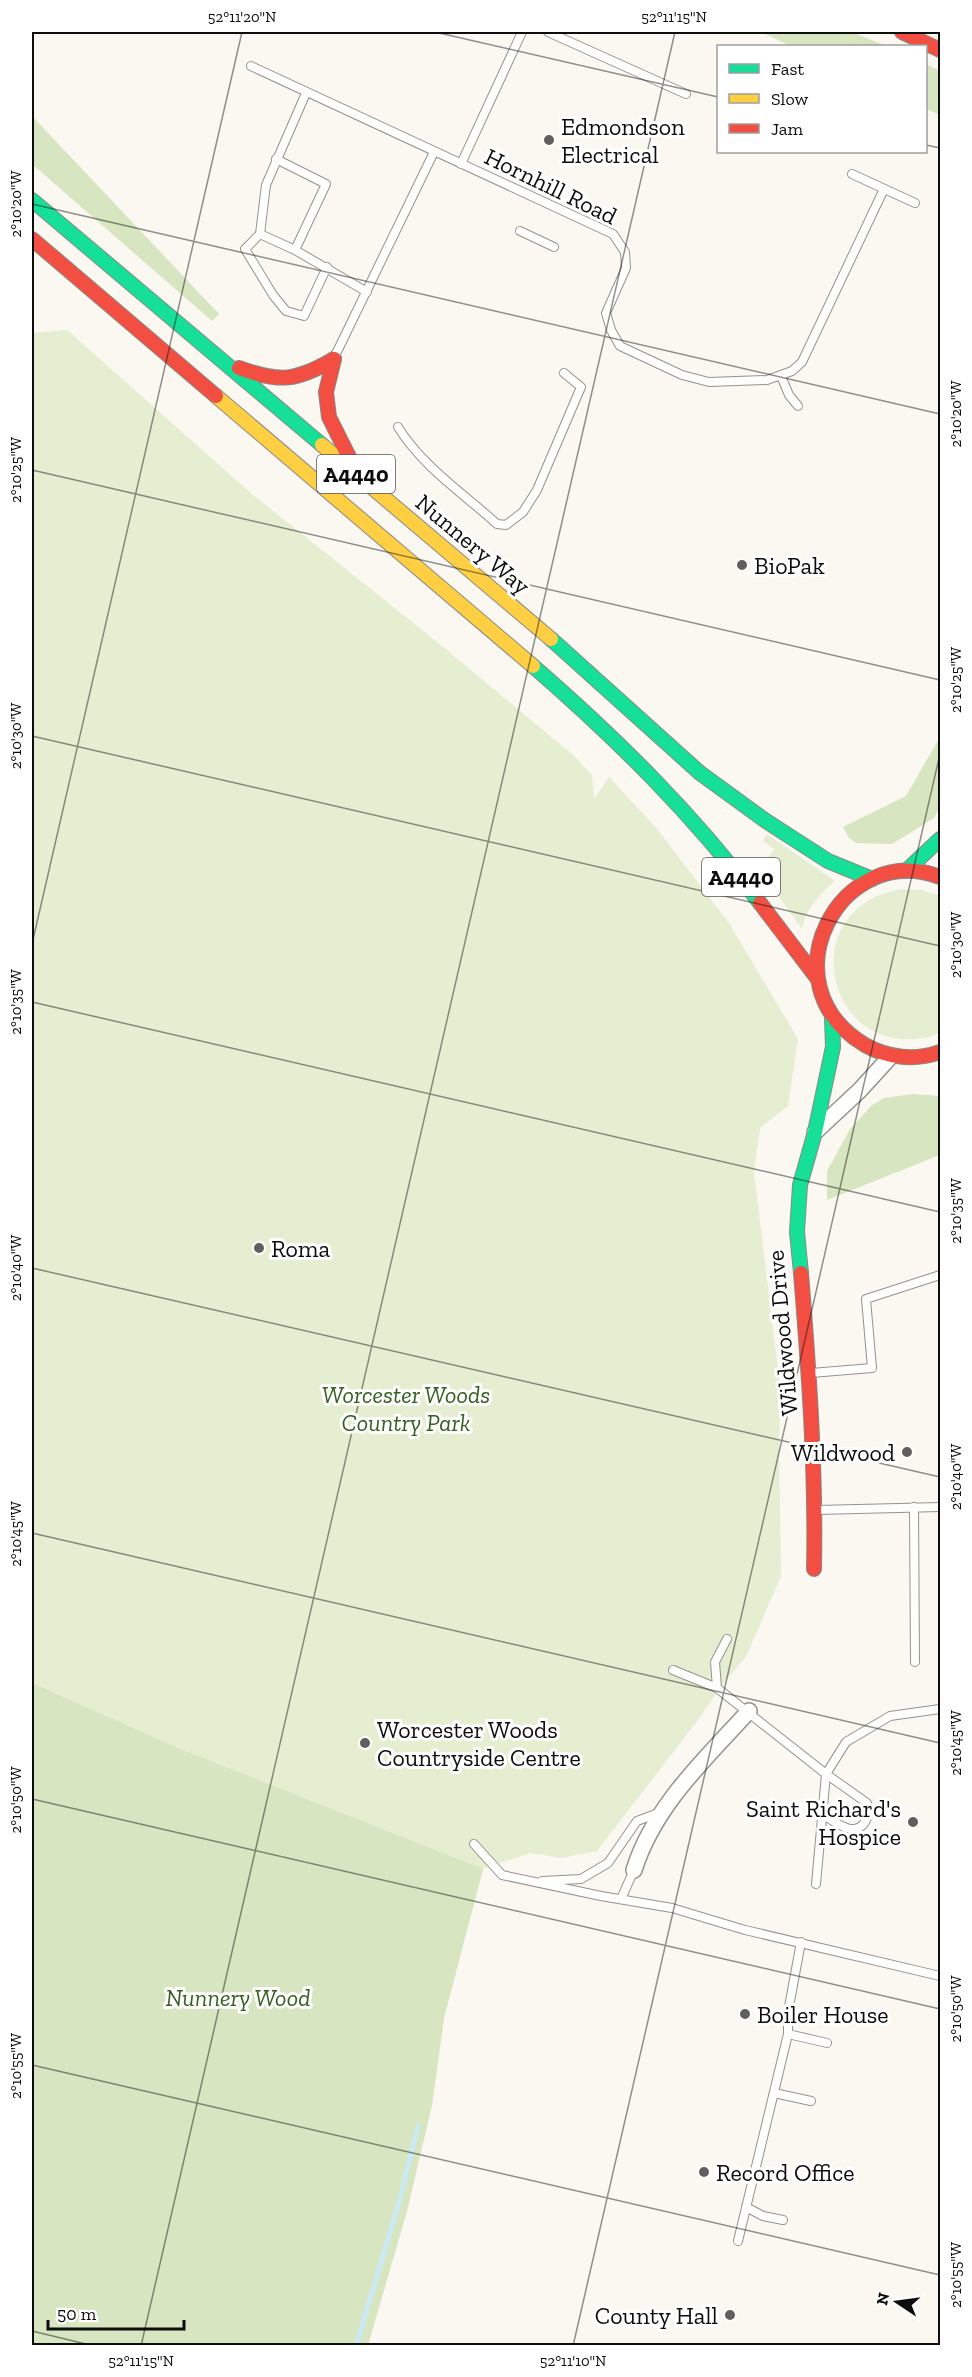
<svg xmlns="http://www.w3.org/2000/svg" width="972" height="2377" font-family="'Zilla Slab',serif">
<style>
.green{fill:#e6eed2}
.forest{fill:#d7e5c1}
.lines{fill:none;stroke-linecap:round;stroke-linejoin:round}
.stream{stroke:#cae9f2;stroke-width:5}
.lane-casing{stroke:#949390;stroke-width:10}
.street-casing{stroke:#949390;stroke-width:18}
.fast-casing{stroke:#8a8986;stroke-width:16}
.slow-casing{stroke:#8a8986;stroke-width:16}
.jam-casing{stroke:#8a8986;stroke-width:16}
.lane{stroke:#fefefd;stroke-width:8}
.street{stroke:#fefefd;stroke-width:15}
.fast{stroke:#16e098;stroke-width:14}
.slow{stroke:#ffcf43;stroke-width:14}
.jam{stroke:#f24e42;stroke-width:14}
.ticks{fill:none;stroke:#0d0d0d;stroke-width:1.5;stroke-opacity:0.45}
.poi-dot{fill:#605f5d;stroke:#fff;stroke-width:2}
.labels{text-anchor:middle;dominant-baseline:central;stroke-width:6;stroke-linejoin:round;paint-order:stroke}
.shield{fill:#fff;stroke:#565656;stroke-width:1.5}
.shield-label{font-size:22px;font-weight:bold;fill:#0d0d0d}
.poi-label{font-size:24px;fill:#0d0d0d;stroke:#fff;text-anchor:start}
.street-label{font-size:24px;fill:#0d0d0d;stroke:#fff}
.park-label{font-size:24px;font-style:italic;fill:#356021;stroke:#fff}
.neatline{fill:none;stroke:#0d0d0d;stroke-width:2}
.ticks-label{font-size:15px;text-anchor:middle;fill:#0d0d0d}
</style>
<rect width="100%" height="100%" fill="#faf8f1"/>
<g class="green">
<polygon points="67,330 252,494 447,650 572,754 592,775 594,799 609,777 658,830 729,923 798,1039 788,1106 760,1128 754,1172 781,1394 779,1441 781,1576 746,1657 724,1682 698,1720 597,1851 561,1858 530,1853 483,1869 444,2018 432,2105 407,2211 368,2345 32,2345 32,333"/>
<path d="M767,834L835,881C819,894 806,909 802,929L760,870L774,849L763,841Z"/>
<path d="M901,889L922,890L940,896V1032C928,1039 914,1040 900,1039C834,1033 809,944 863,904C874,896 887,892 901,889Z"/>
</g>
<g class="forest">
<polygon points="761,32 852,32 886,46 791,46"/>
<polygon points="926,64 940,71 940,115 926,109"/>
<polygon points="32,116 219,314 212,321 32,164"/>
<polygon points="940,737 940,807 934,818 892,844 856,843 849,838 843,827 906,796"/>
<polygon points="913,1094 940,1096 940,1155 827,1200 827,1171 850,1129 871,1106 884,1098"/>
<polygon points="32,1683 178,1748 483,1869 444,2018 432,2105 407,2211 368,2345 32,2345"/>
</g>
<g class="lines">
<polyline class="stream" points="356,2346 398,2206 418,2126"/>
<defs>
<g id="lane">
<polyline points="548,32 686,94"/>
<polyline points="251,66 613,234 625,252 626,268 606,313 611,330 620,346 682,375 709,382 767,380 792,371 802,362 884,189"/>
<polyline points="306,93 266,185 260,234 295,250 367,292"/>
<polyline points="276,159 326,184 295,250"/>
<polyline points="461,164 522,32"/>
<polyline points="852,174 915,203"/>
<polyline points="520,231 554,247"/>
<polyline points="260,234 245,249 273,295 286,311 304,316 327,267"/>
<polyline points="334,358 434,152"/>
<polyline points="781,376 789,395 798,406"/>
<path d="M398,427C422,466 464,494 497,524L506,525L523,512L537,490L581,387L564,373"/>
<polyline points="811,1373 872,1368 866,1299 940,1275"/>
<polyline points="914,1507 915,1662"/>
<polyline points="817,1510 940,1507"/>
<polyline points="673,1670 717,1688 826,1774 816,1884"/>
<polyline points="717,1688 715,1662 727,1639"/>
<path d="M822,1814C834,1821 854,1839 865,1822C869,1816 869,1810 867,1803L826,1774L846,1742L890,1716L940,1709"/>
<polyline points="474,1844 502,1875 601,1896 672,1908 745,1930 940,1976"/>
<polyline points="542,1881 581,1879 608,1863 637,1821 661,1812"/>
<polyline points="621,1899 634,1870"/>
<polyline points="788,2034 827,2043"/>
<polyline points="774,2093 811,2101"/>
<polyline points="746,2207 763,2216 783,2220"/>
<polyline points="738,2241 788,2034 788,2012 801,1942"/>
</g>
<g id="street">
<polyline points="815,1132 860,1090 891,1056"/>
<path d="M634,1870C654,1806 705,1759 749,1711"/>
</g>
<g id="fast">
<polyline points="32,200 322,445"/>
<polyline points="551,639 700,773 766,821 828,861 872,879"/>
<path d="M533,666C617,739 693,814 760,903"/>
<polyline points="906,871 940,839"/>
<polyline points="801,1273 797,1232 800,1185 815,1132 833,1047 832,1018"/>
</g>
<g id="slow">
<polyline points="216,396 533,666"/>
<polyline points="322,445 551,639"/>
</g>
<g id="jam">
<polyline points="902,32 940,50"/>
<polyline points="32,239 216,396"/>
<polyline points="334,359 326,392 329,417 353,465"/>
<path d="M239,368C280,383 297,381 334,359"/>
<path d="M940,877C841,839 763,984 865,1045C888,1058 915,1061 940,1052"/>
<polyline points="760,903 817,978"/>
<path d="M801,1273C809,1372 816,1470 814,1569"/>
</g>
</defs>
<use href="#lane" class="lane-casing"/>
<use href="#street" class="street-casing"/>
<use href="#fast" class="fast-casing"/>
<use href="#slow" class="slow-casing"/>
<use href="#jam" class="jam-casing"/>
<use href="#lane" class="lane"/>
<use href="#street" class="street"/>
<use href="#fast" class="fast"/>
<use href="#slow" class="slow"/>
<use href="#jam" class="jam"/>
</g>
<path class="ticks" d="M435,32L718,97M926,145L940,148M32,204L940,414M32,470L940,680M32,736L940,946M32,944L242,32M32,1002L940,1212M32,1268L940,1477M32,1533L940,1743M32,1799L940,2009M32,2065L940,2275M32,2331L94,2346M141,2346L675,32M573,2346L940,754"/>
<g class="poi-dot">
<circle cx="549" cy="140" r="6"/>
<circle cx="742" cy="565" r="6"/>
<circle cx="259" cy="1248" r="6"/>
<circle cx="907" cy="1452" r="6"/>
<circle cx="365" cy="1743" r="6"/>
<circle cx="913" cy="1822" r="6"/>
<circle cx="745" cy="2014" r="6"/>
<circle cx="704" cy="2172" r="6"/>
<circle cx="730" cy="2315" r="6"/>
</g>
<g class="labels">
<g class="shield">
<rect x="317" y="455" width="78" height="38" rx="4.5"/>
<rect x="702" y="858" width="78" height="38" rx="4.5"/>
</g>
<g class="shield-label">
<text x="356" y="474">A4440</text>
<text x="741" y="877">A4440</text>
</g>
<g class="poi-label">
<text x="561" y="126">Edmondson<tspan x="561" dy="28">Electrical</tspan></text>
<text x="754" y="565">BioPak</text>
<text x="271" y="1248">Roma</text>
<text x="895" y="1452" text-anchor="end">Wildwood</text>
<text x="377" y="1729">Worcester Woods<tspan x="377" dy="28">Countryside Centre</tspan></text>
<text x="901" y="1808" text-anchor="end">Saint Richard's<tspan x="901" dy="28">Hospice</tspan></text>
<text x="757" y="2014">Boiler House</text>
<text x="716" y="2172">Record Office</text>
<text x="718" y="2315" text-anchor="end">County Hall</text>
</g>
<g class="street-label">
<text transform="translate(551 186) rotate(26)">Hornhill Road</text>
<text transform="translate(473 544) rotate(40)">Nunnery Way</text>
<text transform="translate(782 1333) rotate(-95)">Wildwood Drive</text>
</g>
<g class="park-label">
<text x="406" y="1394">Worcester Woods<tspan x="406" dy="28">Country Park</tspan></text>
<text x="238" y="1997">Nunnery Wood</text>
</g>
</g>
<rect width="972" height="2377" fill="none" stroke="#ffffff" stroke-width="66"/>
<rect x="717" y="45" width="210" height="108" fill="#ffffff" stroke="#9e9e9e" stroke-width="1.5"/>
<rect x="729" y="64" width="30" height="9" fill="#16e098" stroke="#9e9e9e" stroke-width="1.5"/>
<text x="771" y="75" font-size="18" fill="#0d0d0d">Fast</text>
<rect x="729" y="94" width="30" height="9" fill="#ffcf43" stroke="#9e9e9e" stroke-width="1.5"/>
<text x="771" y="105" font-size="18" fill="#0d0d0d">Slow</text>
<rect x="729" y="124" width="30" height="9" fill="#f24e42" stroke="#9e9e9e" stroke-width="1.5"/>
<text x="771" y="135" font-size="18" fill="#0d0d0d">Jam</text>
<g transform="translate(897 2302) rotate(283)" stroke="#ffffff" stroke-width="4.5" paint-order="stroke">
<path d="M0-4.5L10 22L0 15L-10 22Z" fill="#0d0d0d"/>
<text y="-9" font-size="16" font-weight="bold" text-anchor="middle" fill="#0d0d0d">N</text>
</g>
<path d="M48 2320v9h136v-9" fill="none" stroke="#0d0d0d" stroke-width="3"/>
<text x="57" y="2320" font-size="18" fill="#0d0d0d" stroke="#ffffff" stroke-width="4.5" paint-order="stroke">50 m</text>
<rect x="33" y="33" width="906" height="2311" class="neatline"/>
<g class="ticks-label">
<text x="242" y="22">52°11'20"N</text>
<text x="674" y="22">52°11'15"N</text>
<text transform="translate(16 204) rotate(-90)" y="5">2°10'20"W</text>
<text transform="translate(956 414) rotate(-90)" y="5">2°10'20"W</text>
<text transform="translate(16 470) rotate(-90)" y="5">2°10'25"W</text>
<text transform="translate(956 680) rotate(-90)" y="5">2°10'25"W</text>
<text transform="translate(16 736) rotate(-90)" y="5">2°10'30"W</text>
<text transform="translate(956 945) rotate(-90)" y="5">2°10'30"W</text>
<text transform="translate(16 1002) rotate(-90)" y="5">2°10'35"W</text>
<text transform="translate(956 1211) rotate(-90)" y="5">2°10'35"W</text>
<text transform="translate(16 1268) rotate(-90)" y="5">2°10'40"W</text>
<text transform="translate(956 1477) rotate(-90)" y="5">2°10'40"W</text>
<text transform="translate(16 1534) rotate(-90)" y="5">2°10'45"W</text>
<text transform="translate(956 1743) rotate(-90)" y="5">2°10'45"W</text>
<text transform="translate(16 1800) rotate(-90)" y="5">2°10'50"W</text>
<text transform="translate(956 2009) rotate(-90)" y="5">2°10'50"W</text>
<text transform="translate(16 2066) rotate(-90)" y="5">2°10'55"W</text>
<text transform="translate(956 2275) rotate(-90)" y="5">2°10'55"W</text>
<text x="141" y="2366">52°11'15"N</text>
<text x="573" y="2366">52°11'10"N</text>
</g>
</svg>
